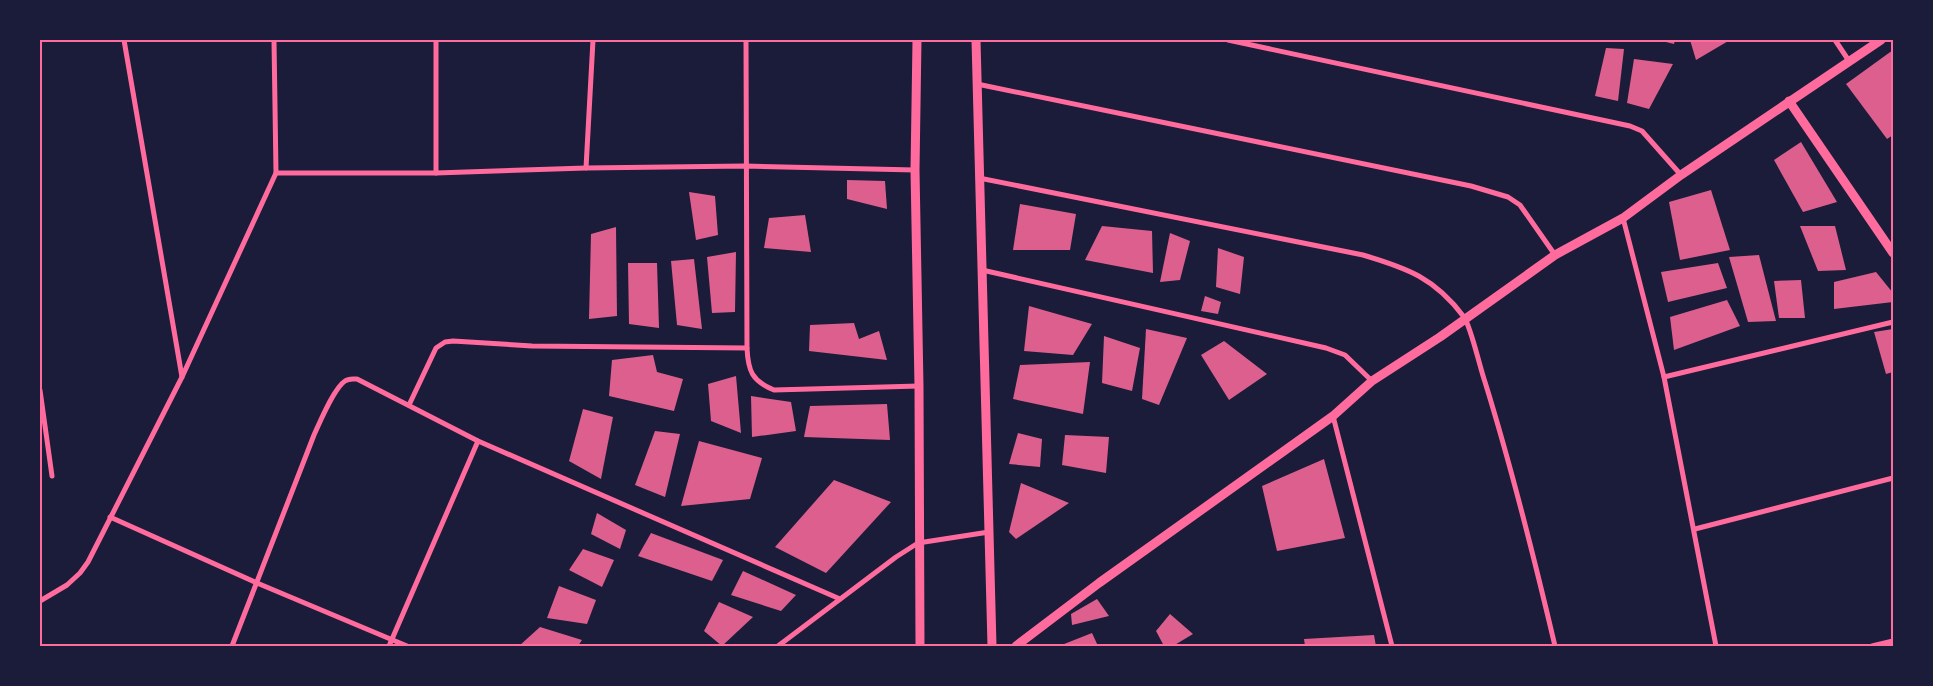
<svg xmlns="http://www.w3.org/2000/svg" width="1933" height="686" font-family="Jost,sans-serif">
<style>
.building{fill:#dd5f8e}
.lines{fill:none;stroke-linecap:round;stroke-linejoin:round}
.minor{stroke:#ff6b9d;stroke-width:5}
.tertiary{stroke:#ff6b9d;stroke-width:9}
.neatline{fill:none;stroke:#ff6b9d;stroke-width:2}
</style>
<rect width="100%" height="100%" fill="#1b1b3a"/>
<g class="building">
<polygon points="1658,40 1675,40 1674,44"/>
<polygon points="1690,40 1730,40 1696,60"/>
<polygon points="1606,48 1624,49 1618,101 1595,96"/>
<polygon points="1893,50 1893,135 1887,139 1846,84"/>
<polygon points="1634,59 1673,64 1649,109 1627,103"/>
<polygon points="1801,142 1837,202 1803,212 1774,160"/>
<polygon points="847,180 885,181 887,209 847,199"/>
<polygon points="1711,190 1730,250 1680,260 1669,202"/>
<polygon points="689,192 715,196 718,235 696,240"/>
<polygon points="1020,204 1076,214 1070,250 1013,250"/>
<polygon points="805,215 811,252 764,248 769,218"/>
<polygon points="1102,226 1152,231 1153,273 1085,260"/>
<polygon points="1800,226 1835,226 1846,270 1818,271"/>
<polygon points="616,227 617,316 589,319 591,234"/>
<polygon points="1170,233 1190,241 1180,280 1160,282"/>
<polygon points="1218,248 1244,257 1240,294 1216,287"/>
<polygon points="736,252 735,312 712,313 707,257"/>
<polygon points="1759,255 1776,321 1748,322 1729,257"/>
<polygon points="694,259 702,329 677,325 671,261"/>
<polygon points="628,263 657,263 659,328 629,324"/>
<polygon points="1718,263 1727,288 1668,302 1661,272"/>
<polygon points="1876,272 1893,293 1893,302 1834,309 1834,282"/>
<polygon points="1801,280 1805,318 1779,318 1774,281"/>
<polygon points="1205,296 1221,302 1218,314 1201,311"/>
<polygon points="1727,300 1740,326 1674,350 1670,317"/>
<polygon points="1029,306 1092,324 1073,355 1024,351"/>
<polygon points="854,323 859,339 879,331 887,360 809,351 810,325"/>
<polygon points="1146,329 1187,338 1159,405 1142,399"/>
<polygon points="1893,329 1893,372 1886,374 1874,332"/>
<polygon points="1104,336 1140,348 1132,391 1102,383"/>
<polygon points="1224,341 1267,374 1229,400 1201,355"/>
<polygon points="653,355 657,372 683,379 674,411 609,396 612,360"/>
<polygon points="1090,362 1083,414 1013,399 1020,365"/>
<polygon points="736,376 741,433 711,421 708,384"/>
<polygon points="751,396 791,402 796,431 752,437"/>
<polygon points="887,404 890,440 804,437 810,406"/>
<polygon points="583,409 613,417 601,479 569,461"/>
<polygon points="655,431 680,434 665,497 635,485"/>
<polygon points="1018,433 1042,439 1040,467 1009,464"/>
<polygon points="1065,435 1109,437 1106,473 1062,465"/>
<polygon points="699,441 762,458 750,499 681,506"/>
<polygon points="1324,459 1345,538 1277,551 1262,486"/>
<polygon points="834,480 891,502 826,573 775,547"/>
<polygon points="1021,483 1069,503 1016,539 1009,532"/>
<polygon points="597,513 626,530 620,549 591,534"/>
<polygon points="651,533 723,560 712,581 638,556"/>
<polygon points="583,549 614,560 602,587 569,570"/>
<polygon points="743,571 796,595 781,611 731,595"/>
<polygon points="559,586 596,600 587,624 547,618"/>
<polygon points="1097,599 1109,616 1072,625 1071,614"/>
<polygon points="719,602 753,617 722,646 704,631"/>
<polygon points="1170,614 1193,634 1173,646 1164,646 1156,631"/>
<polygon points="540,627 582,640 578,646 519,646"/>
<polygon points="1092,633 1098,646 1059,646"/>
<polygon points="1374,635 1376,646 1305,646 1304,639"/>
</g>
<g class="lines">
<g class="minor">
<polyline points="124,40 182,377"/>
<polyline points="436,40 436,173"/>
<polyline points="593,40 586,168 745,166 915,170"/>
<path d="M746,40L747,348C748,371 752,381 774,390L919,386"/>
<polyline points="1228,40 1630,126 1642,131 1681,175"/>
<polyline points="1835,40 1849,61"/>
<polyline points="977,84 1471,186 1508,197 1520,205 1555,255"/>
<polyline points="276,173 436,173 586,168"/>
<path d="M979,178L1363,255C1407,268 1435,278 1464,317C1471,327 1480,368 1485,382C1512,469 1534,557 1555,646"/>
<polyline points="1623,218 1664,377 1716,646"/>
<polyline points="982,270 1326,348 1345,355 1372,381"/>
<polyline points="1664,377 1893,322"/>
<polyline points="40,390 52,476"/>
<polyline points="409,405 436,348 445,342 453,341 532,346 747,348"/>
<polyline points="1333,416 1392,646"/>
<polyline points="110,517 257,583 407,646"/>
<polyline points="1695,529 1893,478"/>
<polyline points="40,601 67,585 80,573 88,562 182,377 276,173 274,40"/>
<path d="M232,646L314,435C320,422 334,388 345,381C349,378 352,379 357,379L478,441L840,599"/>
<polyline points="389,646 478,441"/>
<polyline points="778,646 896,557 918,543 989,532"/>
<polyline points="1872,646 1893,641"/>
</g>
<g class="tertiary">
<polyline points="917,40 915,170 919,386 920,646"/>
<polyline points="976,40 992,646"/>
<polyline points="1789,101 1893,253"/>
<polyline points="1016,646 1099,583 1333,416 1372,381 1440,337 1555,255 1623,218 1681,175 1881,40"/>
</g>
</g>
<rect width="1933" height="686" fill="none" stroke="#1b1b3a" stroke-width="82"/>
<rect x="41" y="41" width="1851" height="604" class="neatline"/>
</svg>
